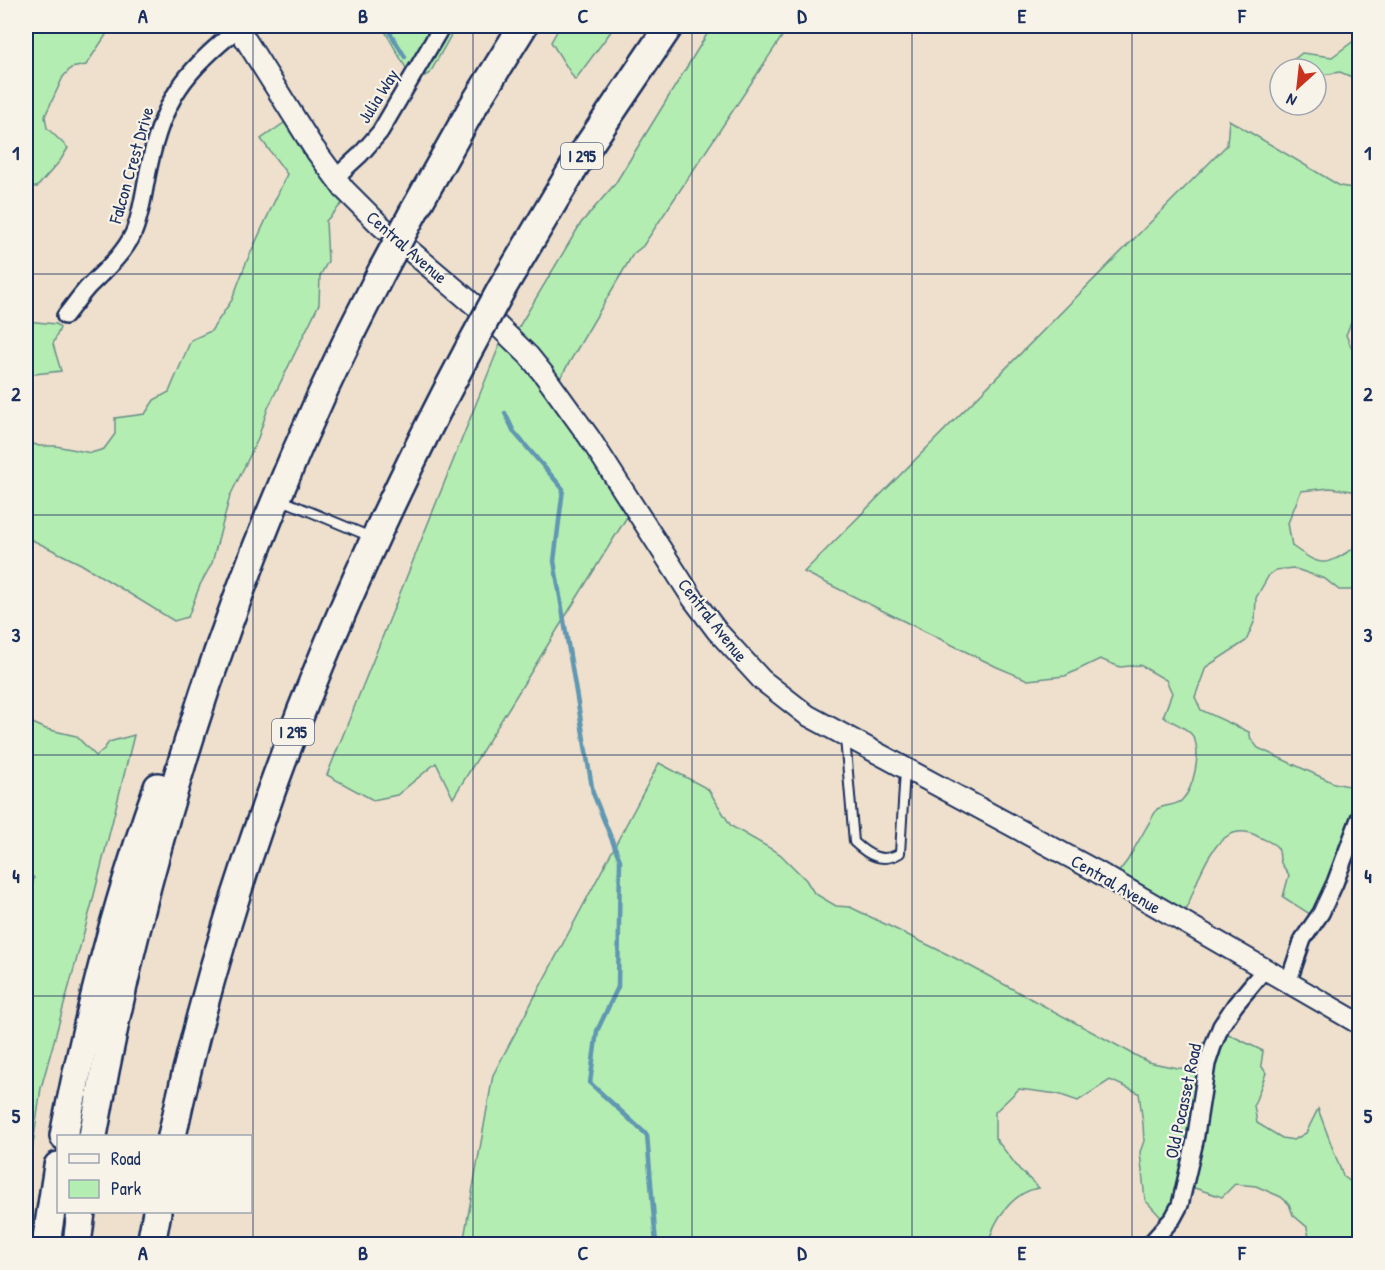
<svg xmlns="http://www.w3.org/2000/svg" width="1385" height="1270" font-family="'Patrick Hand',sans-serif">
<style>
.green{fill:#b4edb1;stroke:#688e88;stroke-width:1.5}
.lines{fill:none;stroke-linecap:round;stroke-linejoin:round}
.stream{stroke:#6097b2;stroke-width:4.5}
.service-casing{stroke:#1b2f5e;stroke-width:12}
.minor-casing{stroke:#1b2f5e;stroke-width:20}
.tertiary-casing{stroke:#1b2f5e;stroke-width:24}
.motorway-casing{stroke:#1b2f5e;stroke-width:32}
.service{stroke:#f7f3e8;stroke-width:8}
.minor{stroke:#f7f3e8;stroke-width:15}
.tertiary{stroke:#f7f3e8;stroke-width:20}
.motorway{stroke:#f7f3e8;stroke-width:27}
.motorway-bridge-casing{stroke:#1b2f5e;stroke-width:32;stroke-linecap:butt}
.motorway-bridge{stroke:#f7f3e8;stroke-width:27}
.grid{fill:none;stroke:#1b2f5e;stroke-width:1.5;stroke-opacity:0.55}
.labels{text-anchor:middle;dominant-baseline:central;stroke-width:4.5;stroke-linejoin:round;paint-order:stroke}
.shield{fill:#f7f3e8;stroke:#5d6a87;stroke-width:1.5}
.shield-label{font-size:16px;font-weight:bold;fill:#1b2f5e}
.street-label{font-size:18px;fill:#1b2f5e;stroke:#f7f3e8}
.neatline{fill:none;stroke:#1b2f5e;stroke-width:2}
.grid-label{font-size:20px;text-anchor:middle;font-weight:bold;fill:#1b2f5e}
</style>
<rect width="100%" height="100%" fill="#eee0cc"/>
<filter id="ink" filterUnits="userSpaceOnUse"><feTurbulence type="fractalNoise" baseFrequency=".0167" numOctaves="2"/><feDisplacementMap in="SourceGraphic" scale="12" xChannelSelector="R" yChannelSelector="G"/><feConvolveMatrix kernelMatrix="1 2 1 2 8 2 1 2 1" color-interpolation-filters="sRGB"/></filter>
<g filter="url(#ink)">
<g class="green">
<polygon points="26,26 107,26 106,35 86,65 71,68 63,77 45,116 47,128 68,148 60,161 37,187 26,187"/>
<polygon points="382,26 456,26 430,73 414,82"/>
<polygon points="560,26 615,26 575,80 551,42"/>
<polygon points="712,26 789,26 643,246 633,254 556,385 635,504 453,798 436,763 397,795 373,800 327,775 500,344 506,335 514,335 581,223 615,184"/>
<polygon points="1359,37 1359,80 1340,72 1316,76 1316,69 1289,69 1287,65 1302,53 1332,57"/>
<polygon points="297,114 349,196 326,221 328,261 320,276 319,304 268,408 257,441 230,496 212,563 200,585 188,617 174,621 81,564 26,537 26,441 39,446 56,446 91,453 104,449 115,434 115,418 145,414 154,400 169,392 191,340 211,331 232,300 246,263 287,174 261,139"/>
<path d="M1229,120L1340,186L1359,189V303L1346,335L1352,349L1359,354C1359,362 1355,367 1354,374C1353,383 1356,390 1360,398L1359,492L1330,488L1301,491L1288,523L1292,546C1325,570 1326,565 1359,545V590H1339L1325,579L1293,568L1276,570L1269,575L1256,598L1255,620L1246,641L1206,667L1195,697L1201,710L1249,732L1251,739L1258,748L1334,783L1359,788V810L1316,918L1283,897L1289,875C1287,871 1283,867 1281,863C1278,857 1282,852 1276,846C1271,842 1265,840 1259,837C1215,811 1196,887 1184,916L1114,878L1127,861L1157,809C1166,804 1177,806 1182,800C1194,788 1201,754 1194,738C1189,728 1172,722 1163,717L1172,693L1166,680L1140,665L1120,667L1100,659L1065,676L1028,680L997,667L804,572L1227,145Z"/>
<polygon points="26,321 56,324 60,328 53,344 61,371 26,375"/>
<polygon points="26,720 46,729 76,736 96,756 104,749 109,742 134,735 91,907 41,1088 26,1194 26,911 34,878 26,869"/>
<path d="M659,763L708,789L731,826L780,854L806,880L814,893L836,906L850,907L955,958L1148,1062L1177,1068L1205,1069L1220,1030L1263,1051L1261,1065L1266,1073L1254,1105L1257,1123L1282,1138L1294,1140L1306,1133L1318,1109L1343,1176L1359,1188V1244H1306L1309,1238L1307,1227L1293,1215L1289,1204L1281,1197L1256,1186L1235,1184L1222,1197L1185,1185L1167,1224L1145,1200L1140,1152L1144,1141L1143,1124L1139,1093L1110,1080L1078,1101L1058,1094L1019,1089L995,1112V1138L1020,1170L1039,1188C1014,1191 992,1221 989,1244H463L493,1075Z"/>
</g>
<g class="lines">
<g class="stream">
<polyline points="386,26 405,57"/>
<polyline points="505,413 514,432 563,489 554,561 593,793 620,860 618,987 597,1031 590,1083 647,1135 656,1244"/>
</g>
<defs>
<g id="service">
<polyline points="282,500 371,537"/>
<path d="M845,738L854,842C868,855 882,864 900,853L905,770"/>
</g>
<g id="minor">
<polyline points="335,178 360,155 380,132 442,26"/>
<path d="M65,316C73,306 80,296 88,287C104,271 123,255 133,234C142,214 144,189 149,167C163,100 185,70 239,28"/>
<polyline points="1288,983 1303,939 1321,913 1335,883 1360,816"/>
<polyline points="1150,1244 1173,1218 1180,1205 1195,1141 1207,1064 1213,1046 1221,1026 1235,1005 1264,970"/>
</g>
<polyline id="tertiary" points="237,26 313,147 344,189 380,225 492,320 529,356 545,376 589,437 693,599 717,631 762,680 807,715 1094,870 1360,1024"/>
<g id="motorway">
<polyline points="413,213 472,108 523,26"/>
<polyline points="501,290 574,167 669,26"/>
<path d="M64,1136C87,1018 117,900 158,787"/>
<path d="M93,1136C145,835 242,541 383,269"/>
<path d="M172,1136C231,860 337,597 469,349"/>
<polyline points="46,1244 58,1166"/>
<polyline points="77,1244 81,1212"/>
<polyline points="151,1244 157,1212"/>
</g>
</defs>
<use href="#service" class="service-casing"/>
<use href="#minor" class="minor-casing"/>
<use href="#tertiary" class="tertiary-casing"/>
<use href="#motorway" class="motorway-casing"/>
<use href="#service" class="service"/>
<use href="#minor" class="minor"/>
<use href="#tertiary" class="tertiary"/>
<use href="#motorway" class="motorway"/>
<defs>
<g id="motorway-bridge">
<polyline points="383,269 413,213"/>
<polyline points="469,349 501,290"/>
</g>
</defs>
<use href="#motorway-bridge" class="motorway-bridge-casing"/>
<use href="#motorway-bridge" class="motorway-bridge"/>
</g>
</g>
<path class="grid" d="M253,26V1244M473,26V1244M692,26V1244M912,26V1244M1132,26V1244M26,274H1360M26,515H1360M26,755H1360M26,996H1360"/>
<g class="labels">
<g class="shield">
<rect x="561" y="143" width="42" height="26" rx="4.5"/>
<rect x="272" y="719" width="42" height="26" rx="4.5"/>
</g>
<g class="shield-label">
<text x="582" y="156">I 295</text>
<text x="293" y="732">I 295</text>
</g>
<g class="street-label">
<text transform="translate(378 96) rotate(-58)">Julia Way</text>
<text transform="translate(131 165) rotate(-74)">Falcon Crest Drive</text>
<text transform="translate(407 247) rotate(41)">Central Avenue</text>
<text transform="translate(713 620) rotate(52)">Central Avenue</text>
<text transform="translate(1116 884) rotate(30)">Central Avenue</text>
<text transform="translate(1183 1101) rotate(-78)">Old Pocasset Road</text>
</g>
</g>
<rect width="1385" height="1270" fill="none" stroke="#f7f3e8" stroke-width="66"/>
<rect x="57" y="1135" width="195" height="78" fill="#f7f3e8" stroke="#9fa5b1" stroke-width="1.5"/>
<rect x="69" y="1154" width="30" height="9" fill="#f7f3e8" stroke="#9fa5b1" stroke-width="1.5"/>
<text x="111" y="1165" font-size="18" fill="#1b2f5e">Road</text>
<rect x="69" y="1180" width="30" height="18" fill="#b4edb1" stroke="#9fa5b1" stroke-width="1.5"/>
<text x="111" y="1195" font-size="18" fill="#1b2f5e">Park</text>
<g transform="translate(1298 87) rotate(207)"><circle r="28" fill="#f7f3e8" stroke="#9fa5b1" stroke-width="1.5"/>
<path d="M0-4.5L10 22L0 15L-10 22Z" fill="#c8321e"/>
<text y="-9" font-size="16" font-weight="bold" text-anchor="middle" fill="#1b2f5e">N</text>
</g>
<rect x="33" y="33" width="1319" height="1204" class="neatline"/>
<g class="grid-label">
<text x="143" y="23">A</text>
<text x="363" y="23">B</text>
<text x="583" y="23">C</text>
<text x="802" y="23">D</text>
<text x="1022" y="23">E</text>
<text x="1242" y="23">F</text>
<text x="16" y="160">1</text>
<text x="1368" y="160">1</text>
<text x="16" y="401">2</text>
<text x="1368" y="401">2</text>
<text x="16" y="642">3</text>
<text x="1368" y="642">3</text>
<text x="16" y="883">4</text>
<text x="1368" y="883">4</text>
<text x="16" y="1123">5</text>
<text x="1368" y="1123">5</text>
<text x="143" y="1260">A</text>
<text x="363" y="1260">B</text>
<text x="583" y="1260">C</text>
<text x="802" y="1260">D</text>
<text x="1022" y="1260">E</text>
<text x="1242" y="1260">F</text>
</g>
</svg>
